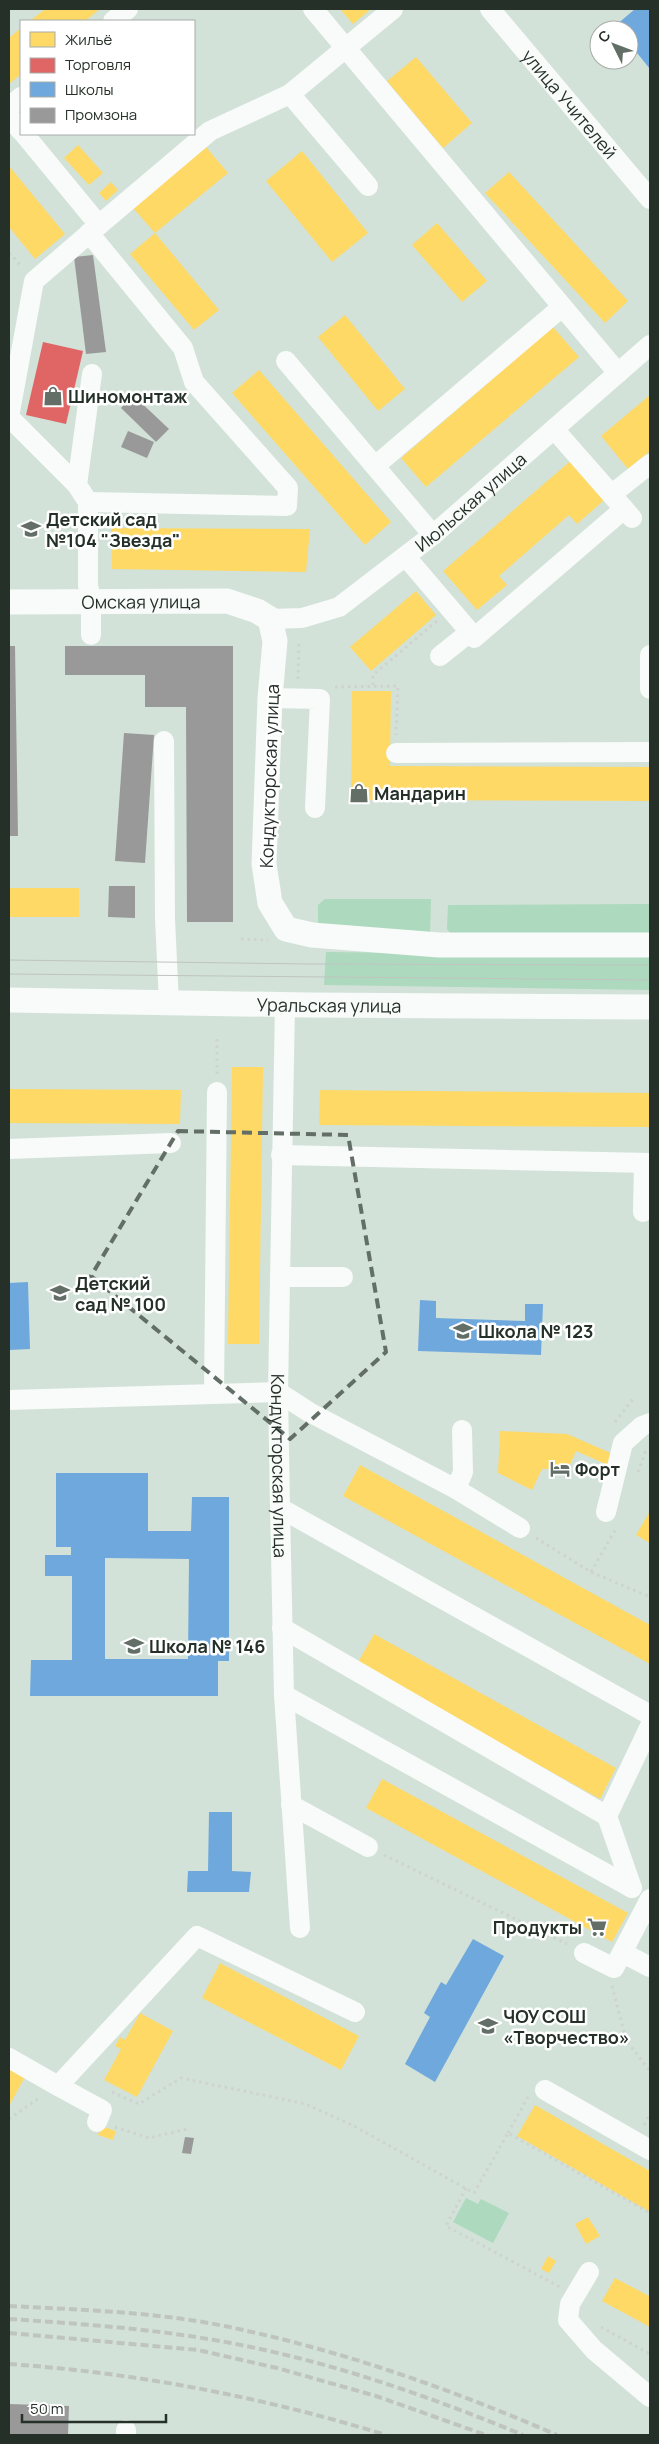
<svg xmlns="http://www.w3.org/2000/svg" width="659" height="2444" font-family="Manrope,sans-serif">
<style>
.green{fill:#add9be}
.homes{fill:#ffd966}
.shops{fill:#e06666}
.schools{fill:#6fa8dc;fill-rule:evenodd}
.industry{fill:#999}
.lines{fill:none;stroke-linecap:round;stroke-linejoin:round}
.path{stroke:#cfd3d0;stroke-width:3;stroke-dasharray:2.5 4;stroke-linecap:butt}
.minor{stroke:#f8fbf9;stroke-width:20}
.major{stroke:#f8fbf9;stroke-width:25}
.tram{stroke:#bfc4c1;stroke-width:1}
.rail{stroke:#bfc4c1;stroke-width:4;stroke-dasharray:8 4;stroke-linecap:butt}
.marked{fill:none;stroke:#626e66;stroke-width:4;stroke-dasharray:10 6;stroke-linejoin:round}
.labels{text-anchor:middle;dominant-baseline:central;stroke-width:5;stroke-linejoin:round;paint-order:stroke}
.street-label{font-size:18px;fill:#253029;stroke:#fff}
.poi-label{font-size:18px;font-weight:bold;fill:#253029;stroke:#fff;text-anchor:start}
</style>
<rect width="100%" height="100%" fill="#d2e2d8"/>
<g class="green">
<polygon points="325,899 431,899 430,934 318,928 318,905"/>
<polygon points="650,904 650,935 451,934 447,929 448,905"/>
<polygon points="326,952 650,956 650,990 324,985"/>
<polygon points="466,2198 478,2204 481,2199 509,2213 493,2243 453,2222"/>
</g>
<g class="homes">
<polygon points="45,9 100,9 85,21 30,21"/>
<polygon points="340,9 371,9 353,24"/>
<polygon points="21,28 21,74 9,84 9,38"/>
<polygon points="416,57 472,123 443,148 387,81"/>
<polygon points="78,145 103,173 89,185 64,158"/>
<polygon points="206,147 228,173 155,233 133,208"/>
<polygon points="302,151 368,233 332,262 266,181"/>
<polygon points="9,166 65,234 35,259 9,227"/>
<polygon points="509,172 628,301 605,323 485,193"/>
<polygon points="111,182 118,190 106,201 99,193"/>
<polygon points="437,223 487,281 462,302 412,245"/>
<polygon points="155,233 219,310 194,330 130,254"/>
<polygon points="345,315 405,389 378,411 318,337"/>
<polygon points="553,327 579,357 426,487 401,458"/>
<polygon points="259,370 391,522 365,545 232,393"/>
<polygon points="650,395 650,451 628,469 601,436"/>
<polygon points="575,457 609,496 577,524 569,515 499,576 507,585 477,610 443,571"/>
<polygon points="111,528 310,529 306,572 112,569"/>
<polygon points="416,591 436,615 371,671 350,647"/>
<polygon points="352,691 391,691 390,766 650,767 650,801 351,800"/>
<rect x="9" y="888" width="70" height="29"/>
<polygon points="232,1067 263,1067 259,1344 228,1344"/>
<polygon points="9,1089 181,1090 180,1124 9,1123"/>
<polygon points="320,1090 650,1093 650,1127 319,1125"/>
<polygon points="500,1431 567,1434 613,1454 608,1465 576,1451 568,1469 542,1469 532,1490 498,1473"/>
<polygon points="360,1465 650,1625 650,1664 343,1496"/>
<polygon points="650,1511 650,1543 636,1535"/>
<polygon points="374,1634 616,1768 600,1799 357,1664"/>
<polygon points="382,1779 628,1913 612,1942 366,1808"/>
<polygon points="220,1963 359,2036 341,2070 202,1998"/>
<polygon points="140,2013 173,2031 137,2097 104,2080 121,2049 115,2046 120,2037 125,2040"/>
<polygon points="9,2066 26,2075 9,2106"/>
<polygon points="535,2105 650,2171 650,2212 517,2136"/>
<polygon points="101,2126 116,2131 113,2140 98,2135"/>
<polygon points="588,2217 600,2236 586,2244 575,2224"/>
<polygon points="548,2256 556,2261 549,2273 541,2269"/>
<polygon points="615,2278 649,2296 650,2293 650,2327 602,2301"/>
</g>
<polygon class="shops" points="43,342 83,351 66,424 26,415"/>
<g class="schools">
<polygon points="635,9 650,9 650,69 629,43 629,30 618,30 615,26"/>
<polygon points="28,1282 30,1349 9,1350 9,1283"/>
<polygon points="420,1300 436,1301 436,1318 525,1321 525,1304 543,1304 541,1355 418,1351"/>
<path d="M56,1473H148V1531H191L192,1497H229V1661H218V1696H30L31,1660H72V1576H45V1555H71V1547H56ZM105,1558L189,1559L188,1659H105Z"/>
<polygon points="209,1812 232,1812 232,1871 251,1872 249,1892 187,1892 188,1871 208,1871"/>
<polygon points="473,1939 504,1956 435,2082 405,2064 430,2017 424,2013 441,1982 446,1985"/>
</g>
<g class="industry">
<polygon points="93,255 106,352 86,354 74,257"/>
<polygon points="133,395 169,429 156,442 121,408"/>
<polygon points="128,431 154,442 147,458 121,447"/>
<polygon points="9,646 15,646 18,836 9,836"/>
<polygon points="65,646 233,646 233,922 187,922 186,707 145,707 145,675 65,675"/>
<polygon points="124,733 154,735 145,863 115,861"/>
<polygon points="109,886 135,886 135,918 108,917"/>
<polygon points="185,2137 194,2138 191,2154 182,2153"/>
<polygon points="9,2404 69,2406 68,2435 9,2435"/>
</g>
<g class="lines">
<g class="path">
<polyline points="9,253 22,267"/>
<polyline points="298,679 299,643"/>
<polyline points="373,685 373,675 437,621"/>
<polyline points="335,687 398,686 396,735"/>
<polyline points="241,939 268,940"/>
<polyline points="217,1074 217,1039"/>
<polyline points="615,1422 633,1399"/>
<polyline points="638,1472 646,1450"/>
<polyline points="536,1538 591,1572 650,1597"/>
<polyline points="591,1572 617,1527"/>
<polyline points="384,1855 567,1944"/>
<polyline points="612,1986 626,2040 650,2071"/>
<polyline points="112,2092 139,2104 181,2078 306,2104 354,2126 474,2193 508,2133 650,2213"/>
<polyline points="9,2119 39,2098"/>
<polyline points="644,2125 650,2113"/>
<polyline points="115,2127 149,2138 187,2129"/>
<polyline points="508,2133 528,2097"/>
<polyline points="466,2188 446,2226 560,2287"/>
<polyline points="601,2327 650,2354"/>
</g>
<g class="minor">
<polyline points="313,9 618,373"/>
<path id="s1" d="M490,9L650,199"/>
<polyline points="113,21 128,9"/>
<polyline points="290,94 368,186"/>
<polyline points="9,107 21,97"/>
<polyline points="9,116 21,131"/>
<polyline points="24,134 99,225 210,131 290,94 393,9"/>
<polyline points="286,361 433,535"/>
<polyline points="554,429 632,518"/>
<polyline points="375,466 562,307"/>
<polyline points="77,485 9,417 34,281 99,225"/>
<polyline points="612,494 650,464"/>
<polyline points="88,502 287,506 288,488 194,382 183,348 89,233"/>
<polyline points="406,557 470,632 440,656"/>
<path id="s2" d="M270,619L302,618L339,607L433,535L650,345"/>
<polyline points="470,632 474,638 624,509"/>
<polyline points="91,635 91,602 88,585 88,502 77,485 92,374"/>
<polyline points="650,655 650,689"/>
<polyline points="270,698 320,699 315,808"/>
<polyline points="164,741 165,919 169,1003"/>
<polyline points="396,753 650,752"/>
<path id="s3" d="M285,1004L278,1392L280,1508L284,1695L300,1928"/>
<polyline points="9,1149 171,1143"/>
<polyline points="281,1155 650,1163"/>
<polyline points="643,1212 644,1163"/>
<polyline points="280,1277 343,1277"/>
<polyline points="214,1394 217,1092"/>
<polyline points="9,1400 278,1392 309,1412 456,1489 520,1528"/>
<polyline points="456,1489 463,1472 462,1430"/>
<polyline points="280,1508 650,1715"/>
<polyline points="606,1512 623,1443 642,1426 650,1423"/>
<polyline points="282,1628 607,1816 650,1726"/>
<polyline points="284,1695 632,1888"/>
<polyline points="291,1805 368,1847"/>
<polyline points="607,1816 632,1888"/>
<polyline points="584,1953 614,1968 650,1899"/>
<polyline points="623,1953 650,1967"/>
<polyline points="9,2058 58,2086 197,1936 355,2012"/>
<polyline points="58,2086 102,2110 97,2122"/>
<polyline points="545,2090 650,2150"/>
<polyline points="589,2272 570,2304 568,2320 594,2350 650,2397"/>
<polyline points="126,2435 126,2430"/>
</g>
<g class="major">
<path id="s4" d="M9,602L227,601L257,611L270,619L275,641L270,698L264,864L270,903L286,929L312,935L439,945H650"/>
<path id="s5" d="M9,1000L308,1005L650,1007"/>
</g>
<g class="tram">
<polyline points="9,960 310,964 650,965"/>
<polyline points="9,974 650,980"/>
</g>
<g class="rail">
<path d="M9,2306C84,2310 161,2312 234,2328C346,2352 453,2390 557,2435"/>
<path d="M9,2319C83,2324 157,2329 231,2343C331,2362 429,2396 523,2435"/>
<polyline points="9,2333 198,2350 277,2368 376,2396 486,2435"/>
<path d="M9,2364C137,2373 263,2397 386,2435"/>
</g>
</g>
<path class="marked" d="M178,1131L348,1135L386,1352L290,1439L91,1276Z"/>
<defs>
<symbol id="shop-bare" viewBox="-9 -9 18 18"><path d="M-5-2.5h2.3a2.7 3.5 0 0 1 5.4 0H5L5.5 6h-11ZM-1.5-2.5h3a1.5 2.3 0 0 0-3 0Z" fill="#626e66" stroke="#fff" stroke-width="2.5" paint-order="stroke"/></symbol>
<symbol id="school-bare" viewBox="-9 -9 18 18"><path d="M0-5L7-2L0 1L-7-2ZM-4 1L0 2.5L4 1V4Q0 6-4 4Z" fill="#626e66" stroke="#fff" stroke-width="2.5" paint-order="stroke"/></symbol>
<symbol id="hotel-bare" viewBox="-9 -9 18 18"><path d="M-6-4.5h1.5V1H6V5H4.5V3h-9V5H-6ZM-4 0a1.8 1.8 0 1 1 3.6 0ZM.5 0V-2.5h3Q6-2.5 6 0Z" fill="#626e66" stroke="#fff" stroke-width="2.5" paint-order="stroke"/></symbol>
<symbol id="supermarket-bare" viewBox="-9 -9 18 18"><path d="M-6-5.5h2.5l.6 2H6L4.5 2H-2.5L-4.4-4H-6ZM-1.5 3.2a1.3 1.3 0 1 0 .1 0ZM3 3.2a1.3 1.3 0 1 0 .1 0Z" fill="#626e66" stroke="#fff" stroke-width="2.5" paint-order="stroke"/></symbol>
</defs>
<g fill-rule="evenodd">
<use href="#shop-bare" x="39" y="382" width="28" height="28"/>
<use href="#school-bare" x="17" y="515" width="28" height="28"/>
<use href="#shop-bare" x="345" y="779" width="28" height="28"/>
<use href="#school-bare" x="46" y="1279" width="28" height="28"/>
<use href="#school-bare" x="449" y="1317" width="28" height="28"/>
<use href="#hotel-bare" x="546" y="1455" width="28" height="28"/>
<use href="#school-bare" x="120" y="1632" width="28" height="28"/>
<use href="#supermarket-bare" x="583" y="1913" width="28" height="28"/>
<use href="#school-bare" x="474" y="2012" width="28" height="28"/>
</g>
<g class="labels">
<g class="street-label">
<text stroke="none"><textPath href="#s1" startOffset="124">улица Учителей</textPath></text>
<text stroke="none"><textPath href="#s2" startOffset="239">Июльская улица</textPath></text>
<text stroke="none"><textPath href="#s4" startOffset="132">Омская улица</textPath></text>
<text transform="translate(269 776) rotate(-88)">Кондукторская улица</text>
<text stroke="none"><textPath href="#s5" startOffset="320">Уральская улица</textPath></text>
<text stroke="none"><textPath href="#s3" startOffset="462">Кондукторская улица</textPath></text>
</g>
<g class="poi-label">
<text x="68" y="396">Шиномонтаж</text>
<text x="46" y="519">Детский сад<tspan x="46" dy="21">№104 "Звезда"</tspan></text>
<text x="374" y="793">Мандарин</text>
<text x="75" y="1283">Детский<tspan x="75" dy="21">сад № 100</tspan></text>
<text x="478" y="1331">Школа № 123</text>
<text x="575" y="1469">Форт</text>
<text x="149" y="1646">Школа № 146</text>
<text x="582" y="1927" text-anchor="end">Продукты</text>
<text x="503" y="2016">ЧОУ СОШ<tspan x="503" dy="21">«Творчество»</tspan></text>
</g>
</g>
<rect width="659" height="2444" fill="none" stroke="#253029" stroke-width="20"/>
<rect x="20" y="20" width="175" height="115" fill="#ffffff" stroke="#a8aca9"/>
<rect x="30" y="32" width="25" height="15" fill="#ffd966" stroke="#a8aca9"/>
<text x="65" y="45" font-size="15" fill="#253029">Жильё</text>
<rect x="30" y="58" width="25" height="15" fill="#e06666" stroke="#a8aca9"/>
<text x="65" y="70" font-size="15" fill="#253029">Торговля</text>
<rect x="30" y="82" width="25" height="15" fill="#6fa8dc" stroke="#a8aca9"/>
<text x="65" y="95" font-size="15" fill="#253029">Школы</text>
<rect x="30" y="108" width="25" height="15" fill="#999999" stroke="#a8aca9"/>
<text x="65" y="120" font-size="15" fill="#253029">Промзона</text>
<g transform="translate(614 45) rotate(312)"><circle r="24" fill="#ffffff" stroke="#a8aca9"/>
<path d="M0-4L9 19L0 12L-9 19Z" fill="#626e66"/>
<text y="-8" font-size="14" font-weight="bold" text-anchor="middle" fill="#253029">С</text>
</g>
<path d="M22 2414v8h144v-8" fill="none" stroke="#253029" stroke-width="2.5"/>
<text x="30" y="2414" font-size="15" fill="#253029" stroke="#ffffff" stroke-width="4" paint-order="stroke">50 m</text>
</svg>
